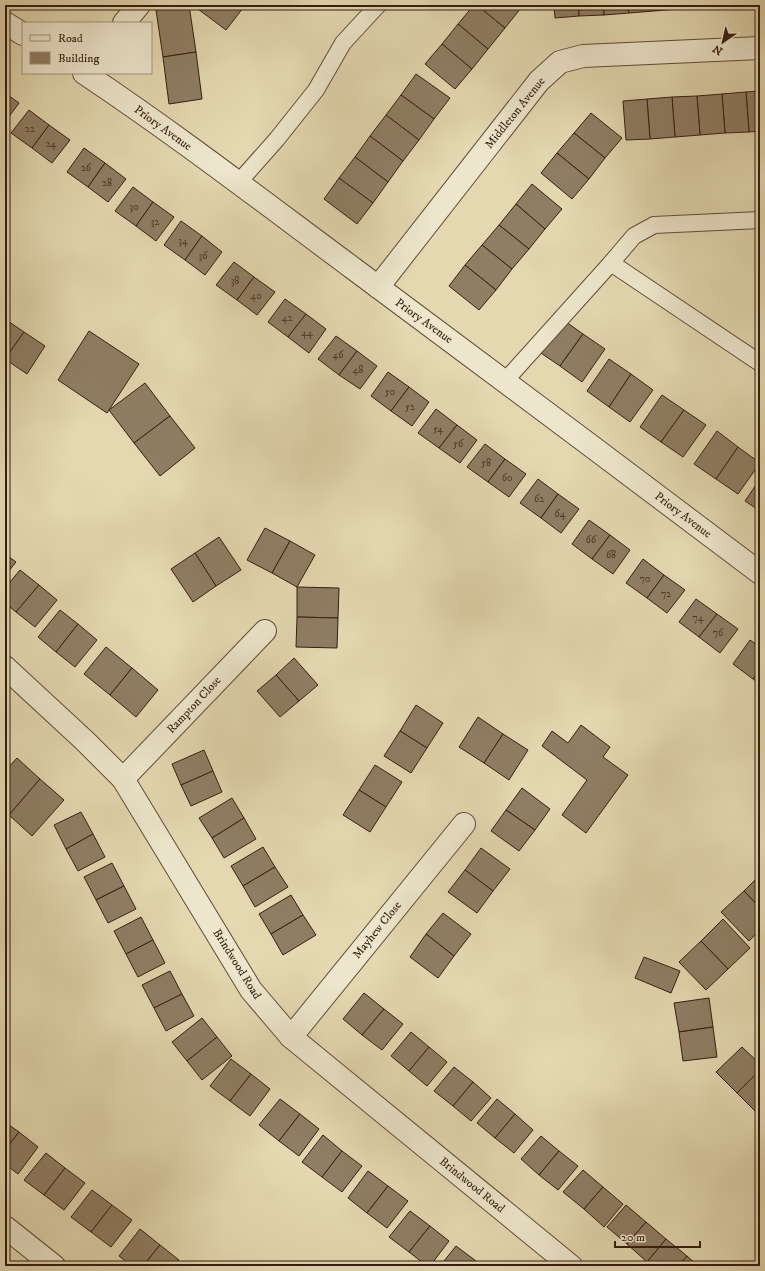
<svg xmlns="http://www.w3.org/2000/svg" width="765" height="1271" font-family="'IM FELL DW Pica',serif">
<style>
.building{fill:#8f7e64;stroke:#351d11}
.lines{fill:none;stroke-linecap:round;stroke-linejoin:round}
.lane-casing{stroke:#604c39;stroke-width:18}
.street-casing{stroke:#604c39;stroke-width:24}
.lane{stroke:#ede6cc;stroke-width:16}
.street{stroke:#ede6cc;stroke-width:22}
.labels{text-anchor:middle;dominant-baseline:central;stroke-width:3;stroke-linejoin:round;paint-order:stroke}
.number-label{font-size:10px;fill:#4c3526}
.street-label{font-size:12px;fill:#351d11;stroke:#ede6cc}
</style>
<rect width="100%" height="100%" fill="#e3d8b0"/>
<filter id="stains"><feTurbulence type="fractalNoise" baseFrequency=".005" numOctaves="4"/><feColorMatrix values="0 0 0 0 .2 0 0 0 0 .09 0 0 0 0 .02 0 0 0 .5 -.17"/></filter>
<radialGradient id="worn" r=".72"><stop offset=".6" stop-color="#630" stop-opacity="0"/><stop offset="1" stop-color="#630" stop-opacity=".3"/></radialGradient>
<g class="building">
<polygon points="189,5 196,52 163,57 156,10"/>
<polygon points="194,5 239,5 243,8 226,30 194,6"/>
<polygon points="474,5 477,5 505,28 488,49 458,24"/>
<polygon points="477,5 518,5 521,8 505,28"/>
<polygon points="554,5 579,5 579,16 555,18"/>
<polygon points="579,5 604,5 604,15 579,16"/>
<polygon points="604,5 628,5 629,13 604,15"/>
<polygon points="628,5 653,5 654,11 629,13"/>
<polygon points="653,5 678,5 678,9 654,11"/>
<polygon points="678,5 703,5 703,7 678,9"/>
<polygon points="458,24 488,49 472,69 442,44"/>
<polygon points="442,44 472,69 455,89 425,64"/>
<polygon points="196,52 202,99 169,104 163,57"/>
<polygon points="416,74 450,98 434,119 401,95"/>
<polygon points="760,91 760,131 749,132 746,92"/>
<polygon points="746,92 749,132 725,133 722,94"/>
<polygon points="5,93 19,103 5,122"/>
<polygon points="722,94 725,133 700,135 697,96"/>
<polygon points="401,95 434,119 419,140 386,115"/>
<polygon points="697,96 700,135 675,137 672,97"/>
<polygon points="672,97 675,137 650,139 647,99"/>
<polygon points="647,99 650,139 626,140 623,101"/>
<polygon points="29,110 49,125 32,148 11,133"/>
<polygon points="591,113 622,138 605,158 574,133"/>
<polygon points="386,115 419,140 403,161 370,136"/>
<polygon points="49,125 70,140 52,163 32,148"/>
<polygon points="574,133 605,158 589,179 557,153"/>
<polygon points="370,136 403,161 388,182 355,157"/>
<polygon points="84,148 105,163 88,187 67,172"/>
<polygon points="557,153 589,179 572,199 541,173"/>
<polygon points="355,157 388,182 373,203 339,178"/>
<polygon points="105,163 126,179 108,202 88,187"/>
<polygon points="339,178 373,203 357,224 324,199"/>
<polygon points="532,184 562,209 545,229 516,204"/>
<polygon points="133,187 153,202 136,226 115,211"/>
<polygon points="153,202 174,217 156,241 136,226"/>
<polygon points="516,204 545,229 529,249 499,225"/>
<polygon points="181,221 202,236 185,260 164,245"/>
<polygon points="499,225 529,249 512,269 482,245"/>
<polygon points="202,236 222,252 205,275 185,260"/>
<polygon points="482,245 512,269 496,290 465,265"/>
<polygon points="234,262 254,277 237,300 216,285"/>
<polygon points="465,265 496,290 479,310 449,286"/>
<polygon points="254,277 275,292 257,315 237,300"/>
<polygon points="285,299 306,314 288,337 268,322"/>
<polygon points="306,314 326,329 309,353 288,337"/>
<polygon points="5,319 24,332 5,359"/>
<polygon points="562,319 583,334 560,366 538,351"/>
<polygon points="89,331 139,364 107,413 58,380"/>
<polygon points="24,332 45,346 27,374 5,359"/>
<polygon points="583,334 605,349 582,382 560,366"/>
<polygon points="336,336 357,351 339,375 318,359"/>
<polygon points="357,351 377,366 360,389 339,375"/>
<polygon points="609,359 631,374 609,407 587,391"/>
<polygon points="388,372 409,387 391,411 371,396"/>
<polygon points="631,374 653,390 630,422 609,407"/>
<polygon points="145,383 170,416 134,443 109,410"/>
<polygon points="409,387 429,402 412,426 391,411"/>
<polygon points="662,395 684,410 661,442 640,427"/>
<polygon points="436,409 457,425 439,448 418,433"/>
<polygon points="684,410 706,425 683,457 661,442"/>
<polygon points="170,416 195,448 160,476 134,443"/>
<polygon points="457,425 477,440 460,463 439,448"/>
<polygon points="717,431 738,447 716,479 694,464"/>
<polygon points="485,444 505,459 488,482 467,467"/>
<polygon points="738,447 760,463 738,494 716,479"/>
<polygon points="505,459 526,474 509,497 488,482"/>
<polygon points="538,479 558,494 541,518 520,503"/>
<polygon points="760,479 760,511 745,501"/>
<polygon points="558,494 579,509 561,533 541,518"/>
<polygon points="589,520 610,535 592,559 572,544"/>
<polygon points="265,528 290,541 272,573 247,560"/>
<polygon points="610,535 630,550 613,574 592,559"/>
<polygon points="219,537 241,570 216,586 195,553"/>
<polygon points="290,541 315,555 297,587 272,573"/>
<polygon points="195,553 216,586 193,602 171,569"/>
<polygon points="5,554 16,562 5,576"/>
<polygon points="643,559 664,575 647,598 626,583"/>
<polygon points="20,570 39,585 16,612 5,603 5,588"/>
<polygon points="664,575 685,590 667,613 647,598"/>
<polygon points="39,585 57,600 35,627 16,612"/>
<polygon points="297,587 339,588 338,618 297,617"/>
<polygon points="696,599 717,614 699,637 679,622"/>
<polygon points="60,610 78,624 56,652 38,637"/>
<polygon points="717,614 738,629 720,653 699,637"/>
<polygon points="297,617 338,618 337,648 296,647"/>
<polygon points="78,624 97,640 75,667 56,652"/>
<polygon points="750,640 760,647 760,670 753,679 733,664"/>
<polygon points="106,647 132,668 110,695 84,674"/>
<polygon points="294,658 318,685 299,701 276,675"/>
<polygon points="132,668 158,690 136,717 110,695"/>
<polygon points="760,670 760,684 753,679"/>
<polygon points="276,675 299,701 280,717 257,691"/>
<polygon points="416,705 443,723 427,748 400,731"/>
<polygon points="478,717 503,734 484,763 459,747"/>
<polygon points="581,725 610,747 603,757 628,775 586,833 562,815 587,780 542,746 552,731 568,743"/>
<polygon points="400,731 427,748 411,773 384,756"/>
<polygon points="503,734 528,750 509,780 484,763"/>
<polygon points="204,750 213,771 181,785 172,764"/>
<polygon points="17,758 40,779 9,815 5,811 5,771"/>
<polygon points="375,765 402,782 386,807 359,790"/>
<polygon points="213,771 222,792 191,806 181,785"/>
<polygon points="40,779 64,800 32,836 9,815"/>
<polygon points="522,788 550,809 535,830 506,810"/>
<polygon points="359,790 386,807 370,832 343,815"/>
<polygon points="232,798 244,818 212,838 199,818"/>
<polygon points="506,810 535,830 519,851 491,831"/>
<polygon points="81,812 93,834 66,849 54,825"/>
<polygon points="244,818 256,839 224,858 212,838"/>
<polygon points="93,834 105,857 78,871 66,849"/>
<polygon points="263,847 275,867 243,886 231,866"/>
<polygon points="481,848 510,869 493,891 465,870"/>
<polygon points="112,863 124,886 96,900 84,877"/>
<polygon points="275,867 288,887 255,907 243,886"/>
<polygon points="465,870 493,891 477,913 448,892"/>
<polygon points="760,875 760,908 744,891"/>
<polygon points="124,886 136,909 108,923 96,900"/>
<polygon points="744,891 760,908 760,930 749,941 721,912"/>
<polygon points="291,895 303,915 271,934 259,914"/>
<polygon points="443,913 471,934 454,956 426,934"/>
<polygon points="303,915 316,935 283,955 271,934"/>
<polygon points="141,917 153,940 126,954 114,931"/>
<polygon points="723,919 750,948 728,969 701,941"/>
<polygon points="426,934 454,956 438,978 410,957"/>
<polygon points="153,940 165,963 138,977 126,954"/>
<polygon points="701,941 728,969 706,990 679,962"/>
<polygon points="644,957 680,971 671,993 635,978"/>
<polygon points="170,971 182,994 154,1008 142,985"/>
<polygon points="364,993 384,1009 362,1035 343,1019"/>
<polygon points="182,994 194,1016 166,1031 154,1008"/>
<polygon points="709,998 713,1027 679,1032 674,1003"/>
<polygon points="384,1009 403,1024 382,1050 362,1035"/>
<polygon points="202,1018 217,1037 187,1061 172,1042"/>
<polygon points="713,1027 717,1057 683,1061 679,1032"/>
<polygon points="411,1032 429,1047 409,1071 391,1056"/>
<polygon points="217,1037 232,1056 202,1080 187,1061"/>
<polygon points="429,1047 447,1062 427,1086 409,1071"/>
<polygon points="742,1047 760,1064 760,1070 737,1093 716,1072"/>
<polygon points="231,1059 251,1074 230,1101 210,1086"/>
<polygon points="454,1067 473,1082 453,1106 434,1091"/>
<polygon points="760,1070 760,1111 757,1113 737,1093"/>
<polygon points="251,1074 270,1089 250,1116 230,1101"/>
<polygon points="473,1082 491,1098 471,1121 453,1106"/>
<polygon points="280,1099 300,1114 279,1141 259,1125"/>
<polygon points="497,1099 515,1114 495,1138 477,1123"/>
<polygon points="300,1114 319,1129 299,1156 279,1141"/>
<polygon points="515,1114 533,1130 514,1153 495,1138"/>
<polygon points="5,1122 19,1132 5,1150"/>
<polygon points="19,1132 38,1147 18,1174 5,1164 5,1150"/>
<polygon points="323,1135 342,1151 322,1177 302,1162"/>
<polygon points="541,1136 559,1151 539,1175 521,1159"/>
<polygon points="342,1151 362,1166 342,1192 322,1177"/>
<polygon points="559,1151 578,1166 558,1190 539,1175"/>
<polygon points="46,1153 65,1168 44,1195 24,1180"/>
<polygon points="65,1168 85,1183 64,1210 44,1195"/>
<polygon points="583,1170 603,1187 584,1209 563,1192"/>
<polygon points="368,1171 388,1186 367,1213 348,1198"/>
<polygon points="388,1186 408,1201 387,1228 367,1213"/>
<polygon points="603,1187 623,1204 604,1227 584,1209"/>
<polygon points="92,1190 112,1205 91,1232 71,1217"/>
<polygon points="112,1205 132,1220 111,1247 91,1232"/>
<polygon points="626,1205 646,1222 627,1244 607,1227"/>
<polygon points="410,1211 430,1226 409,1252 389,1237"/>
<polygon points="646,1222 666,1239 647,1262 627,1244"/>
<polygon points="430,1226 449,1241 430,1266 427,1266 409,1252"/>
<polygon points="140,1229 160,1245 143,1266 132,1266 119,1256"/>
<polygon points="666,1239 687,1256 678,1266 653,1266 647,1262"/>
<polygon points="160,1245 179,1260 175,1266 143,1266"/>
<polygon points="456,1246 476,1261 472,1266 440,1266"/>
<polygon points="687,1256 698,1266 678,1266"/>
</g>
<g class="lines">
<defs>
<g id="lane">
<polyline points="238,183 277,139 316,90 343,43 378,5"/>
<polyline points="760,220 654,225 634,236 611,263 760,363"/>
<polyline points="505,381 611,263"/>
</g>
<g id="street">
<polyline points="5,23 23,34"/>
<polyline points="124,23 139,5"/>
<path d="M84,73C177,135 265,203 354,269C490,370 625,471 760,573"/>
<polyline points="378,287 539,81 560,62 583,56 760,48"/>
<polyline points="5,667 85,741 123,779 251,990 291,1037 571,1266"/>
<polyline points="123,779 265,631"/>
<polyline points="291,1037 464,824"/>
<polyline points="5,1227 54,1266"/>
</g>
</defs>
<use href="#lane" class="lane-casing"/>
<use href="#street" class="street-casing"/>
<use href="#lane" class="lane"/>
<use href="#street" class="street"/>
</g>
<g class="labels">
<g class="number-label">
<text x="30" y="129">22</text>
<text x="51" y="144">24</text>
<text x="86" y="168">26</text>
<text x="107" y="183">28</text>
<text x="134" y="207">30</text>
<text x="155" y="222">32</text>
<text x="183" y="241">34</text>
<text x="203" y="256">36</text>
<text x="235" y="281">38</text>
<text x="256" y="296">40</text>
<text x="287" y="318">42</text>
<text x="307" y="333">44</text>
<text x="338" y="355">46</text>
<text x="358" y="370">48</text>
<text x="390" y="392">50</text>
<text x="410" y="407">52</text>
<text x="438" y="429">54</text>
<text x="458" y="444">56</text>
<text x="486" y="463">58</text>
<text x="507" y="478">60</text>
<text x="539" y="499">62</text>
<text x="560" y="514">64</text>
<text x="591" y="540">66</text>
<text x="611" y="555">68</text>
<text x="645" y="579">70</text>
<text x="666" y="594">72</text>
<text x="698" y="618">74</text>
<text x="718" y="633">76</text>
</g>
<g class="street-label">
<text transform="translate(515 113) rotate(-51)">Middleton Avenue</text>
<text transform="translate(163 128) rotate(36)">Priory Avenue</text>
<text transform="translate(424 321) rotate(36)">Priory Avenue</text>
<text transform="translate(683 515) rotate(37)">Priory Avenue</text>
<text transform="translate(194 705) rotate(-47)">Rampton Close</text>
<text transform="translate(377 930) rotate(-51)">Mayhew Close</text>
<text transform="translate(237 964) rotate(58)">Brindwood Road</text>
<text transform="translate(472 1185) rotate(39)">Brindwood Road</text>
</g>
</g>
<rect width="765" height="1271" fill="none" stroke="#e3d8b0" stroke-width="20"/>
<rect x="6" y="6" width="753" height="1259" fill="none" stroke="#351d11" stroke-width="2"/>
<rect x="10" y="10" width="745" height="1251" fill="none" stroke="#351d11"/>
<rect x="22" y="22" width="130" height="52" fill="#ede6cc" stroke="#a39681"/>
<rect x="30" y="35" width="20" height="6" fill="#ede6cc" stroke="#a39681"/>
<text x="58" y="42" font-size="12" fill="#351d11">Road</text>
<rect x="30" y="52" width="20" height="12" fill="#8f7e64" stroke="#a39681"/>
<text x="58" y="62" font-size="12" fill="#351d11">Building</text>
<g transform="translate(723 42) rotate(214)" stroke="#ede6cc" stroke-width="3" paint-order="stroke">
<path d="M0-3L7 15L0 10L-7 15Z" fill="#351d11"/>
<text y="-6" font-size="11" font-weight="bold" text-anchor="middle" fill="#351d11">N</text>
</g>
<path d="M615 1241v6h85v-6" fill="none" stroke="#351d11" stroke-width="2"/>
<text x="621" y="1241" font-size="12" fill="#351d11" stroke="#ede6cc" stroke-width="3" paint-order="stroke">20 m</text>
<rect width="100%" height="100%" filter="url(#stains)"/>
<rect width="100%" height="100%" fill="url(#worn)"/>
</svg>
